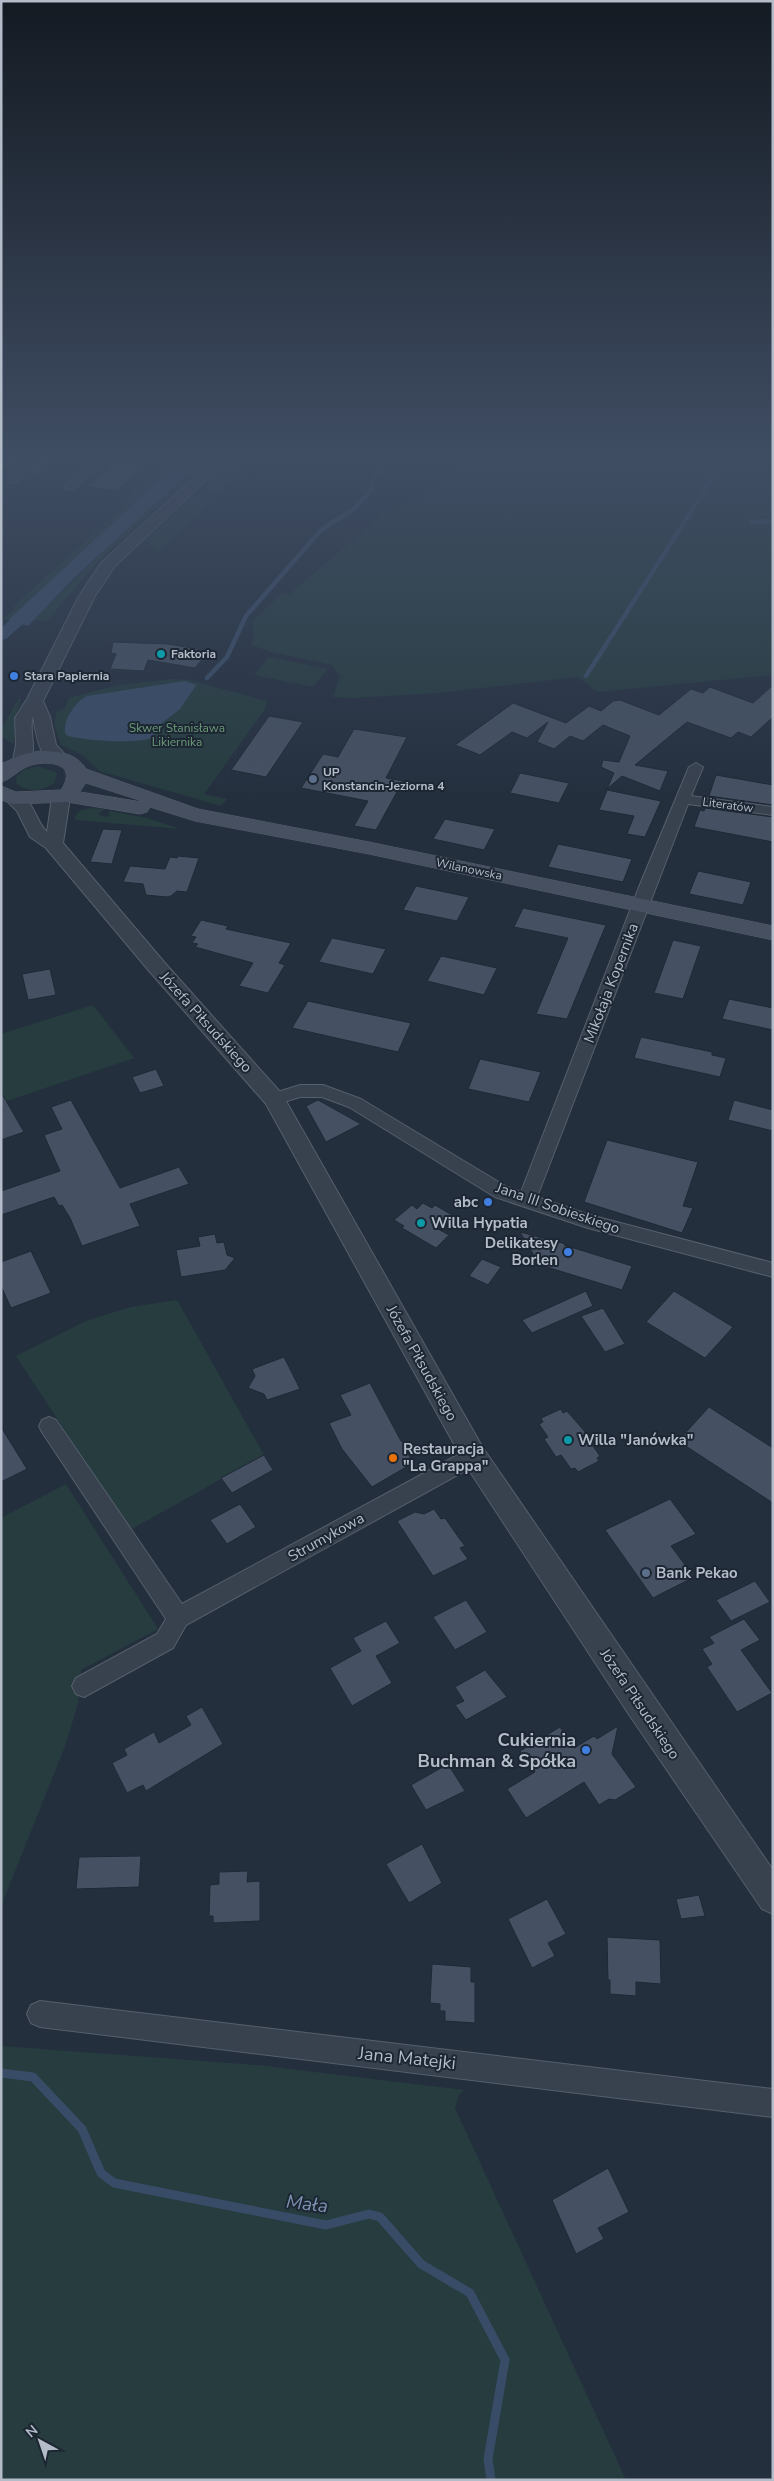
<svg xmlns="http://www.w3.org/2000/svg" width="774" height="2481" font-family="'Nunito Sans',sans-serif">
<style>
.green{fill:#263c3f}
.water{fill:#394c67}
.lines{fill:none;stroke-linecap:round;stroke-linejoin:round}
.stream-far1{stroke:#394c67;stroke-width:4.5}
.stream{stroke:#394c67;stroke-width:9}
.canal{fill:#394c67;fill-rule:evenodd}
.building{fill:#455162;stroke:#1f2835}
.minor-casing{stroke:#565f6c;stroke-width:2}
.tertiary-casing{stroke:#565f6c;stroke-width:2}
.secondary-casing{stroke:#565f6c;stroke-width:1}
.minor{fill:#38414e;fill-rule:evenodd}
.tertiary{fill:#38414e;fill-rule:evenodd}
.secondary{fill:#465061;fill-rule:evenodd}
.culture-dot{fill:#0f9aa8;stroke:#1d2633;stroke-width:2}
.shop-dot{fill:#3f7fe0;stroke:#1d2633;stroke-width:2}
.service-dot{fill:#5c6f8a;stroke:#1d2633;stroke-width:2}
.food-dot{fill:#e8710a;stroke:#1d2633;stroke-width:2}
.labels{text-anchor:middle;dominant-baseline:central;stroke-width:4;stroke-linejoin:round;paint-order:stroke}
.far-poi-label{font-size:12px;font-weight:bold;fill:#b4bcc9;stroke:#1d2633;text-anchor:start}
.far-park-label{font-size:12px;fill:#6b9a76;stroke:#1d2633}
.far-street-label{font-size:12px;fill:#b4bcc9;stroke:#1d2633}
.street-label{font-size:15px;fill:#b4bcc9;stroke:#1d2633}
.poi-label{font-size:15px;font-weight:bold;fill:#b4bcc9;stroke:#1d2633;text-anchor:start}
.near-poi-label{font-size:18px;font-weight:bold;fill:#b4bcc9;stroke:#1d2633;text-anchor:end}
.near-street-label{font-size:18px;fill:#b4bcc9;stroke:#1d2633}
.near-water-label{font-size:19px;font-style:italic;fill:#7c92b1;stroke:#1d2633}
</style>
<rect width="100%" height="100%" fill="#242f3e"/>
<g class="green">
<polygon points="179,452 190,452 8,620 2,619 16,608 13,607 130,500 126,499"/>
<polygon points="211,452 216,452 98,561 46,622 33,620 122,533"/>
<polygon points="461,452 773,452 773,675 597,692 578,677 437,693 353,698 333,697 340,676 332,665 271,652 251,645 254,634 252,622 282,593 289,595 385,512 417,500 448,479"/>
<polygon points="236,463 247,464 216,495 205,490 204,488 226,465"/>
<polygon points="191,497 212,499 160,551 155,549 146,541"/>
<polygon points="269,657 328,669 313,687 254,675"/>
<polygon points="174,679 189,680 267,701 265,709 204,794 227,799 221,806 99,771 84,756 61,745 54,724 57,711 65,708 69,698 118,685"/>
<polygon points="19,698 21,699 15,718 14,744 1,737 1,729"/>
<path d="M38,766L55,772L57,775L54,783C43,791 28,793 17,784L16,777L24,770Z"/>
<polygon points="93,808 104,809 98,814 105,817 110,815 108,812 110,811 147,818 180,829 77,820 74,818 81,810"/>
<polygon points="93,1005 134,1058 1,1103 1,1034"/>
<polygon points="177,1300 264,1455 130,1530 16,1356 86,1321 131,1307"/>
<polygon points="66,1484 158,1629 81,1670 78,1704 65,1746 1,1906 1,1518"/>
<polygon points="1,2046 257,2065 464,2090 459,2095 455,2108 626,2480 1,2480"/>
</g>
<g class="water">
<polygon points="190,452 211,452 74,578 28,626 8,620"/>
<path d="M185,681L196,685L195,687L180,709L162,723L152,738C138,744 80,741 66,735C61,722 75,702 87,696Z"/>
</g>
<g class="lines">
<g class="stream-far1">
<polyline points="751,522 773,521"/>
<polyline points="586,676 729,452"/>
<polyline points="207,678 227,657 246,616 322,529 354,509 371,491 373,477 394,452"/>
</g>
<polyline class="stream" points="1,2073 33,2077 82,2129 101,2173 114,2183 326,2225 369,2214 380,2217 421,2264 470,2293 505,2360 488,2459 491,2480"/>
<polygon class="canal" points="39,598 46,602 44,605 6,639 1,640 1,628 34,599"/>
</g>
<g class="building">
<polygon points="1,453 22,454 13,469 1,467"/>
<polygon points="36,455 62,457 40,474 26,472"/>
<polygon points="118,458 148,463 117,491 87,486"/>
<polygon points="113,642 168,644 209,651 195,668 148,660 144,671 110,669 116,654 111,653"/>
<polygon points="773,685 773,717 751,737 738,732 731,738 687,722 635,765 668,771 660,791 622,776 607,789 614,773 601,767 603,760 619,762 630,736 603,725 583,741 570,736 554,749 537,742 548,722 527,738 512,732 480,755 455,745 513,703 566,723 589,706 601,711 613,701 620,700 659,715 691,689 703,693 710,687 753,703"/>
<polygon points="269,716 303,722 266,777 231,770"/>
<polygon points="354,729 407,737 386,778 403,781 376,830 354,826 368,801 301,788 323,754 338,757"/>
<polygon points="520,773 569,783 559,803 510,793"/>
<polygon points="716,775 773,785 773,805 709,796"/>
<polygon points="607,790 661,801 645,837 627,834 634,816 599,810"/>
<polygon points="705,808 773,817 773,842 694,827 700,810 704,811"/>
<polygon points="445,819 495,829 484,850 433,839"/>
<polygon points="103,829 122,830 112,864 90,862"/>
<polygon points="558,844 632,859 623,882 548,867"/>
<polygon points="178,856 199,858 187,892 177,891 171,896 166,897 146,895 143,884 123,882 130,866 165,869 170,857 177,858"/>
<polygon points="698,871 751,882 743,905 689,894"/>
<polygon points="416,886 469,897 457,921 403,910"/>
<polygon points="523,908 606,925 567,1019 536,1014 568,938 514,927"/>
<polygon points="201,920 228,926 226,929 291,943 279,963 285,965 268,993 239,986 253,963 195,947 198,944 192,943 196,937 191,936"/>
<polygon points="332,938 386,949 373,974 319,962"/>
<polygon points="673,940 701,946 683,999 654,993"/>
<polygon points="441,956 497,968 484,995 427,981"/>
<polygon points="50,969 56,995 28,1000 22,974"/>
<polygon points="729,999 773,1008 773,1030 722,1019"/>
<polygon points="308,1001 354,1011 411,1023 398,1052 292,1028"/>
<polygon points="641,1037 712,1052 712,1055 726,1058 720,1077 634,1058"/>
<polygon points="480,1059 541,1072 529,1102 468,1089"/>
<polygon points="156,1069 164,1086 140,1093 132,1077"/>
<polygon points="1,1092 24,1132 1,1140"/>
<polygon points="71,1100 120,1188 179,1167 189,1184 130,1204 140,1226 82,1246 70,1218 62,1205 59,1206 54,1197 1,1215 1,1191 60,1171 44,1135 62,1129 51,1107"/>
<polygon points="318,1100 361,1124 326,1142 306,1106"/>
<polygon points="734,1100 773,1110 773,1131 728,1120"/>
<polygon points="607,1140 698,1162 683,1206 693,1208 682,1233 584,1202"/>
<polygon points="423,1203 432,1208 435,1205 452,1215 438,1229 449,1235 436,1248 402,1228 404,1226 394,1220 412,1205 417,1209"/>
<polygon points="520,1232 566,1244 564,1245 632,1266 622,1290 540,1265"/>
<polygon points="215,1234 217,1243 224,1242 227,1255 235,1258 225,1270 181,1277 176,1250 200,1246 198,1237"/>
<polygon points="31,1251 51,1293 11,1308 1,1286 1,1262"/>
<polygon points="482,1259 501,1267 488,1285 469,1276"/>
<polygon points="586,1291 593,1306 532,1333 522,1320"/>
<polygon points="674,1291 733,1327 705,1358 646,1322"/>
<polygon points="603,1308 625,1344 605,1352 581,1316"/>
<polygon points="284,1357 300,1389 267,1400 264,1394 248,1388 255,1376 252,1369"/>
<polygon points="370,1383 401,1441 409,1443 406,1450 413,1463 372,1487 342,1449 329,1423 351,1415 340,1395"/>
<polygon points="709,1407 773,1448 773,1503 678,1441"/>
<polygon points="561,1409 563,1413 567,1411 593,1441 590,1442 600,1456 597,1458 599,1461 578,1472 575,1468 571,1469 561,1455 556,1457 544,1439 548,1437 539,1424 543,1422 541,1418"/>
<polygon points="1,1427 27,1469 1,1482"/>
<polygon points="264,1455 273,1470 232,1493 221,1478"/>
<polygon points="670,1499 696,1534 671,1546 694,1577 653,1598 605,1530"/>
<polygon points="240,1504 256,1527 227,1544 210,1520"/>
<polygon points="434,1509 441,1519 445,1518 459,1538 465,1546 460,1548 468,1559 433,1576 397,1521 415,1512 424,1514"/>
<polygon points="755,1581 770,1602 731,1621 716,1600"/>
<polygon points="466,1600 487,1632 455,1650 433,1617"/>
<polygon points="744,1619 760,1640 741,1650 772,1693 737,1712 707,1667 712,1664 702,1649 714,1643 709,1637"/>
<polygon points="386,1621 400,1643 376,1656 392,1683 352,1706 330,1668 361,1651 353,1638"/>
<polygon points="485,1670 507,1697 466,1720 455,1705 464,1701 455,1687"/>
<polygon points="202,1707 223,1744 146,1791 143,1785 127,1793 112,1763 127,1755 124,1749 154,1732 159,1743 191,1725 186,1716"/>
<polygon points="618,1726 612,1754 636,1787 615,1800 609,1799 599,1805 584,1782 526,1818 507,1789 535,1772 520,1751 560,1727 574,1748 594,1736 597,1739"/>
<polygon points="448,1764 465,1791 426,1810 411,1785"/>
<polygon points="422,1844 442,1883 409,1903 386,1864"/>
<polygon points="141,1856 139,1887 76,1889 79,1857"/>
<polygon points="248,1871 247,1882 260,1881 260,1921 213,1923 213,1916 209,1916 210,1885 219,1884 219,1872"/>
<polygon points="699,1895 705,1916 681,1919 676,1899"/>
<polygon points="547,1899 566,1934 548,1943 555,1956 532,1968 508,1919"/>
<polygon points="607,1937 660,1940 661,1984 636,1982 636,1996 610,1994 610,1980 608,1980"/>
<polygon points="432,1964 471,1967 471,1982 475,1982 475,2023 445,2021 445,2011 440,2011 440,2004 430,2003"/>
<polygon points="608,2168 629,2212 598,2228 604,2239 576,2254 552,2200"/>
</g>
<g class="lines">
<defs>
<g id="minor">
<polygon points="26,452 36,452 18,482 10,482 8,480"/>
<polygon points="105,452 116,452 73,489 65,489 65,485"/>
<polygon points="696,763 703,767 691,796 773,807 773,815 688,804 537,1197 590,1215 773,1263 773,1277 588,1228 495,1197 349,1107 322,1097 300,1097 274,1105 268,1103 265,1099 268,1095 300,1085 323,1085 361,1099 507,1187 521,1192 639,887 689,767"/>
<polygon points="49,1417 56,1420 182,1604 467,1450 474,1447 481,1450 484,1456 481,1462 186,1625 173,1648 84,1697 76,1694 72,1686 76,1678 157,1634 166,1619 42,1432 39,1426 42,1420"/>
<polygon points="40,2001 773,2089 773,2117 40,2027 31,2023 27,2014 31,2005"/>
</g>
<g id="tertiary">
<path d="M222,452H236L115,566L95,596L43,701L50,717L56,745L69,759L66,763C39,769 36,733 33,716C28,732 39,749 28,765H16L13,761L16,744L15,718L27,699L79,596L101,563Z"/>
<path d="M13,793C35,798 34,819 47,832L52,798L55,794H67L70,798L63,843L164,962L282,1094L483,1448L773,1870V1914L762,1909L630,1716L465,1464L266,1104L150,972L46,848L30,837L17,811L4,798L7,794Z"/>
</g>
<path id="secondary" d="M40,751C59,751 76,753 86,769L198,809L369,842L773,926V940L369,854L195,821L150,807L147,812L140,814L67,802L13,804L1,800V786L16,792L61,790C78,764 51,760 31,765C19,769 12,779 1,782V764L21,755ZM86,783L139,800L142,802L80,792Z"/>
</defs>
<use href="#minor" class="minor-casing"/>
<use href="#tertiary" class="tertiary-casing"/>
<use href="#secondary" class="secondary-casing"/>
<use href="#minor" class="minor"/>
<use href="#tertiary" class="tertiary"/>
<use href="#secondary" class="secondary"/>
</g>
<linearGradient id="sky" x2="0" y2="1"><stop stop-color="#141a22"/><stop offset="0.57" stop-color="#3f4d63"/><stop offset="1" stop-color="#3f4d63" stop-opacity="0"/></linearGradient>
<rect width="774" height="799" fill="url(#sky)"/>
<g class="culture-dot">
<circle cx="161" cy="654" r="5"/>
<circle cx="421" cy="1223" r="5"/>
<circle cx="568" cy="1440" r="5"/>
</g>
<g class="shop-dot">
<circle cx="14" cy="676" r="5"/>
<circle cx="488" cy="1202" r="5"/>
<circle cx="568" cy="1252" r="5"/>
<circle cx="586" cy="1750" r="5"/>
</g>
<g class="service-dot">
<circle cx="313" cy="779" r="5"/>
<circle cx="646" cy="1573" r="5"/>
</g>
<circle class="food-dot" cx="393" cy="1458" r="5"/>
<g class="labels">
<g class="far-poi-label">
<text x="171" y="654">Faktoria</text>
<text x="24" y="676">Stara Papiernia</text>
<text x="323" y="772">UP<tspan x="323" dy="14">Konstancin-Jeziorna 4</tspan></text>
</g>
<g class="far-park-label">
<text x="177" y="728">Skwer Stanisława<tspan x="177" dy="14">Likiernika</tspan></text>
</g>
<g class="far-street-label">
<text transform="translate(728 805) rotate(8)">Literatów</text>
<text transform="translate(469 869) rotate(12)">Wilanowska</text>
</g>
<g class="street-label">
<text transform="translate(611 983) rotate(-69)">Mikołaja Kopernika</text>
<text transform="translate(206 1022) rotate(48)">Józefa Piłsudskiego</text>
<text transform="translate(558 1208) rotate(19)">Jana III Sobieskiego</text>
<text transform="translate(422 1363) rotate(61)">Józefa Piłsudskiego</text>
<text transform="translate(326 1537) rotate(-29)">Strumykowa</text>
<text transform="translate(640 1704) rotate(56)">Józefa Piłsudskiego</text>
</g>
<g class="poi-label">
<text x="478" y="1202" text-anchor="end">abc</text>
<text x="431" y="1223">Willa Hypatia</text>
<text x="558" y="1243" text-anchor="end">Delikatesy<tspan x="558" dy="17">Borlen</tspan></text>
<text x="578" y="1440">Willa "Janówka"</text>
<text x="403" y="1449">Restauracja<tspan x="403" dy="17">"La Grappa"</tspan></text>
<text x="656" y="1573">Bank Pekao</text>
</g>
<g class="near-poi-label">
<text x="576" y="1740">Cukiernia<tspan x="576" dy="21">Buchman &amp; Spółka</tspan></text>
</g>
<g class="near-street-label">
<text transform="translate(407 2058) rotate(6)">Jana Matejki</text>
</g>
<g class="near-water-label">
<text transform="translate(307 2204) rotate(7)">Mała</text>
</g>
</g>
<rect width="774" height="2481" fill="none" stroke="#b4bcc9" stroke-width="5"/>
<g transform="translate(40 2441) rotate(320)" stroke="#1d2633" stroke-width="4" paint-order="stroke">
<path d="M0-4L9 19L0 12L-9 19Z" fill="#b4bcc9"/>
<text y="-8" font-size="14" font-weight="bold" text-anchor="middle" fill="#b4bcc9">N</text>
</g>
</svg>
